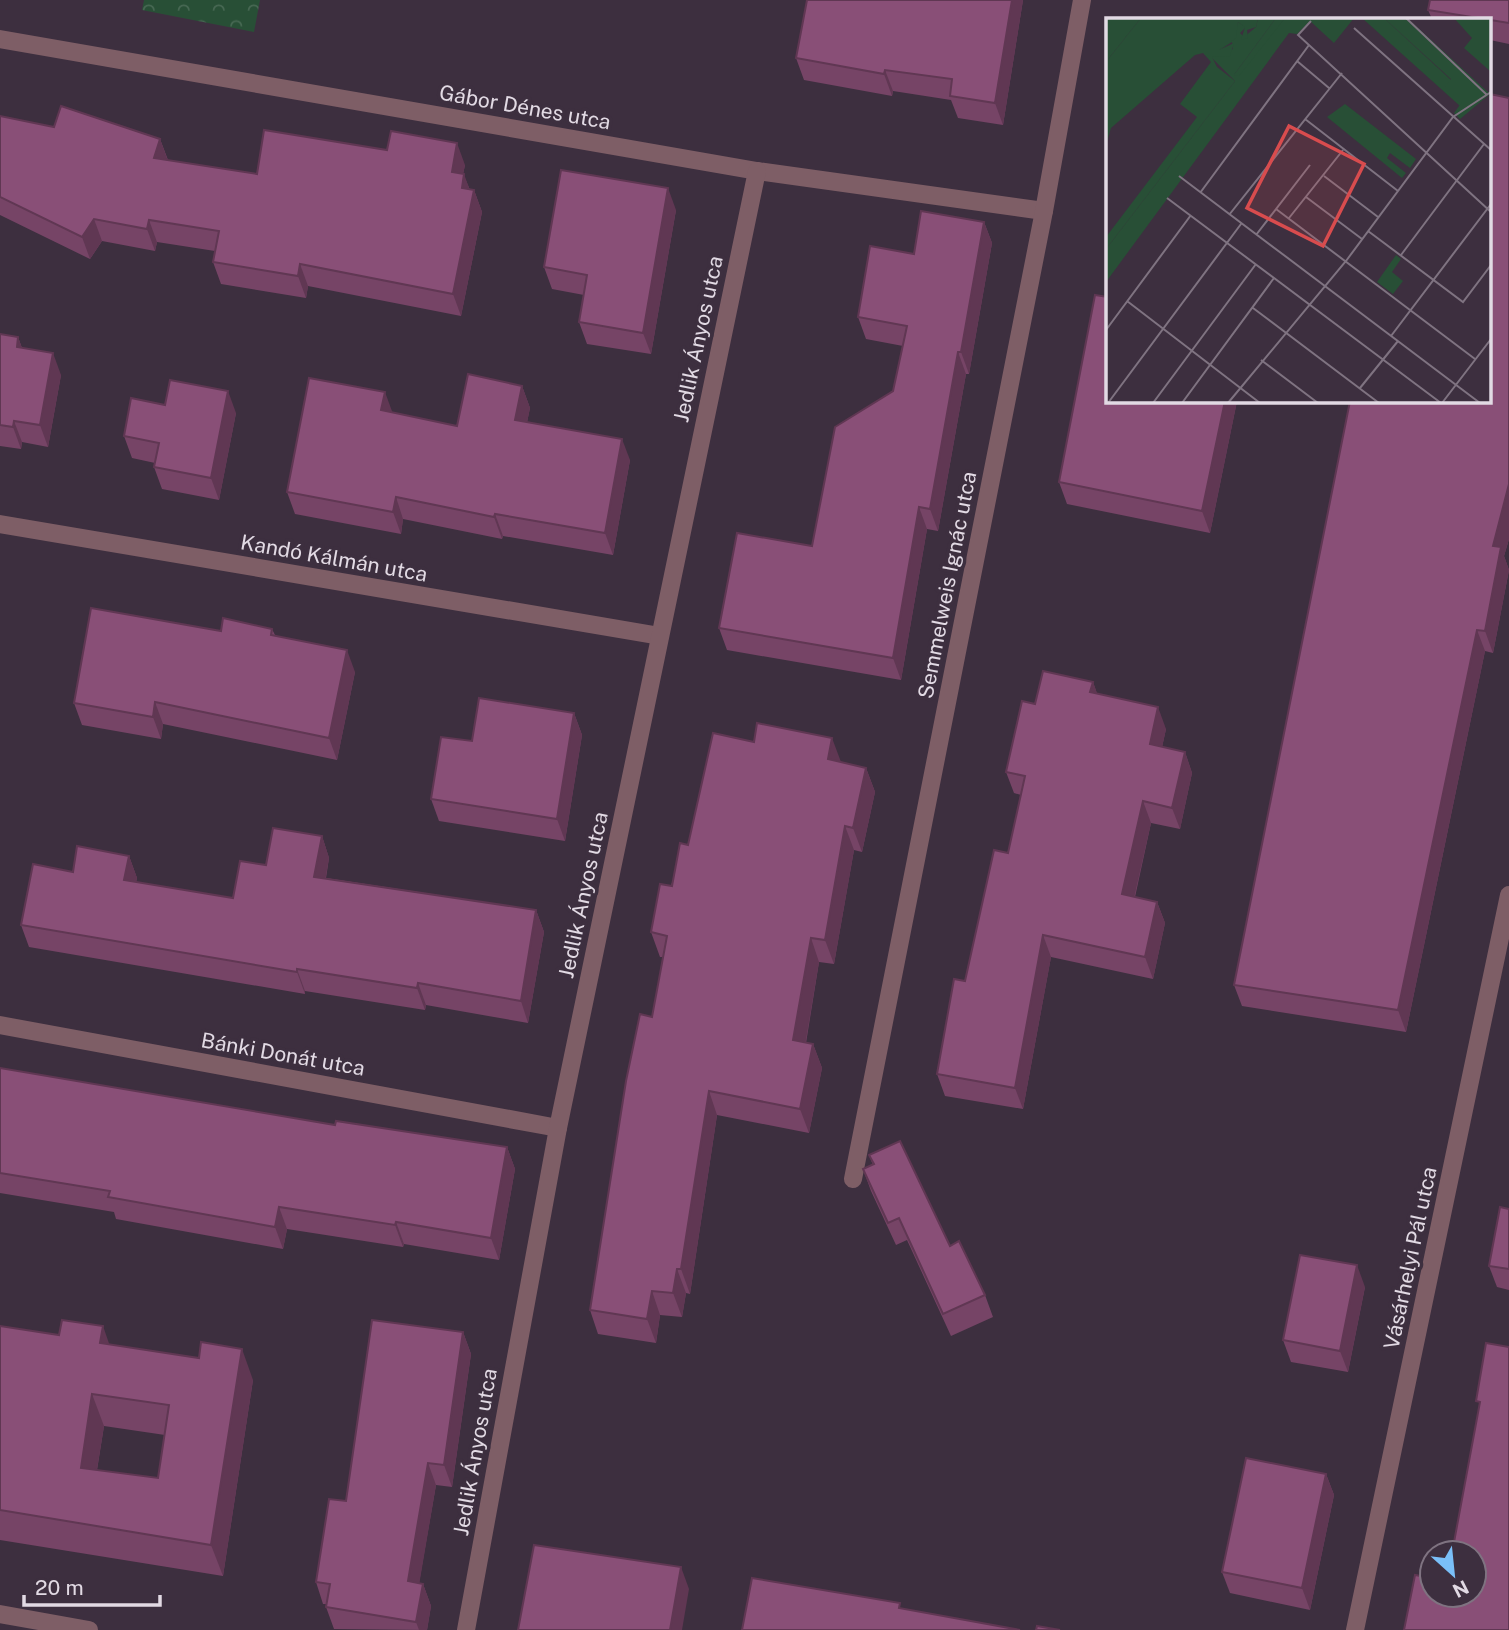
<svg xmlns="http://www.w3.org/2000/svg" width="1509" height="1630" font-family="'Public Sans',sans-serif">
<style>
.forest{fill:url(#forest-crowns)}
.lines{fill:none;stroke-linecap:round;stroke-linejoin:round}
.street{stroke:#7e5e66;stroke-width:18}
.wall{fill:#764466;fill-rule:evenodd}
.shaded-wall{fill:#603753}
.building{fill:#894f77;stroke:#603753;stroke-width:2;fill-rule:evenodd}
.labels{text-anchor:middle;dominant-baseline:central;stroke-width:7;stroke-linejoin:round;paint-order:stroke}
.street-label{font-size:21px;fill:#e2dae4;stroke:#3d2f3f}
.inset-road{fill:none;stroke:#7f7381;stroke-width:2}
.view{fill:#d84c4e;fill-opacity:0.15;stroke:#d84c4e;stroke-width:3.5}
.inset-edge{fill:none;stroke:#e2dae4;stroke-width:3.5}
</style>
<defs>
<pattern id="forest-crowns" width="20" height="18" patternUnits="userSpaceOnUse" patternTransform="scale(1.75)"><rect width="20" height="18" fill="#284f36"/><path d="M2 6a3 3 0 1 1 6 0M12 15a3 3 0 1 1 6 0" fill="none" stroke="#476853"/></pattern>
</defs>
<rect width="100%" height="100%" fill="#3d2f3f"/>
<polygon class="forest" points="144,0 260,0 254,32 142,10"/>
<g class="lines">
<g class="street">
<polyline points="0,39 757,171 1044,211"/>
<polyline points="0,524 660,636"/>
<polyline points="0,1025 558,1128"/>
<polyline points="853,1179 1044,211 1082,0"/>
<polyline points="0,1614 89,1630"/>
<polyline points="466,1630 558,1128 757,171"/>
<polyline points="1355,1630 1509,895"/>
</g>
</g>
<g class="wall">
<polygon points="807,0 1023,0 1003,125 958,118 951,100 893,91 892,96 804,80 796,58"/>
<polygon points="1509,0 1509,44 1490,40 1490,19 1432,19 1428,10"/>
<polygon points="1509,98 1509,539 1504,556 1509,570 1493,653 1485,651 1406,1032 1242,1006 1234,985"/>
<polygon points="0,116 54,127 160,139 168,160 257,174 465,165 463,174 470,190 474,190 482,212 461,316 308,286 306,298 221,284 213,262 215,251 157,242 155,251 102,241 90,259 0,215 0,217"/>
<polygon points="676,210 651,354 587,344 579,322 584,295 552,289 544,267"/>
<polygon points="984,222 992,243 969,374 966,374 938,531 927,529 901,680 727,650 719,628 812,546 893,391 903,346 866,339 858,317"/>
<polygon points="0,334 18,337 22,348 61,375 48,447 22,442 21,449 0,446"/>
<polygon points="522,386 530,408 527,422 630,460 613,555 503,536 502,539 403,519 401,534 295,514 287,492 392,413 457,426"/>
<polygon points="1108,401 1237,401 1210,533 1067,504 1059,482"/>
<polygon points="165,405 236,413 219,500 162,489 154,467 155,463 132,458 124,436"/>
<polygon points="272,629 275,635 355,672 337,760 163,724 161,739 82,725 74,703 221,631"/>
<polygon points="1093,682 1097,694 1166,729 1162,747 1185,752 1192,773 1180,829 1151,823 1135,897 1157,902 1165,923 1153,979 1051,957 1023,1109 945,1096 937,1074 965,981 1008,853 1021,795 1014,793 1006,772 1035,704"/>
<polygon points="574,713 582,735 565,841 439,821 431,799 472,741"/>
<polygon points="841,762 866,768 875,792 862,852 854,850 834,964 819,962 806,1043 813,1044 822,1068 809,1133 717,1115 690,1294 686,1293 682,1317 660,1315 656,1343 598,1334 590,1310 652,1017 663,957 660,957 651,932 688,845"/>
<polygon points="322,836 329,858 326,878 536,910 544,932 528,1023 426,1005 425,1010 305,991 305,994 29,947 21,925 73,872 129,856 137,878 136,882 233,898 266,865"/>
<polygon points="0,1068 335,1125 507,1147 515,1169 499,1260 404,1244 403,1247 287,1229 283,1249 116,1219 114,1212 0,1193"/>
<polygon points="869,1155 950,1246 985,1295 993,1317 951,1336 907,1240 896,1245 871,1191 863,1169 873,1165"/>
<polygon points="1509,1209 1509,1290 1497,1287 1489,1266"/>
<polygon points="1365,1287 1348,1372 1291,1362 1283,1340"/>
<path d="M0,1326L110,1344L253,1380L223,1576L0,1540ZM104,1426L165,1435L158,1478L97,1470Z"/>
<polygon points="463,1332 471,1354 452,1487 436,1485 419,1583 423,1584 431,1606 427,1630 334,1629 326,1607 327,1604 323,1604 316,1582 346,1501"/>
<polygon points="1326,1474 1334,1495 1310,1610 1230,1593 1222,1572"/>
</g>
<g class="shaded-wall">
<polygon points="1012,0 1023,0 1003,125 995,103"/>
<polygon points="885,70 893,91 892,96 884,74"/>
<polygon points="160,139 168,161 154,158"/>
<polygon points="457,143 465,165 459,194 452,172"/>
<polygon points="464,174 472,196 462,188"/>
<polygon points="668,188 676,210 651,354 643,333"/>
<polygon points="474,190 482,212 461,316 453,294"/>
<polygon points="94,219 102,241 90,259 82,237"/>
<polygon points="149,220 157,242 155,251 147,229"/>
<polygon points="984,222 992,243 969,374 961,352"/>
<polygon points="300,264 308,286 306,298 298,276"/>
<polygon points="18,337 26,359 17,347"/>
<polygon points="958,352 966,374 938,531 930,509"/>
<polygon points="53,353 61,375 48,447 40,425"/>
<polygon points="522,386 530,408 523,442 515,420"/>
<polygon points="228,391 236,413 219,500 211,478"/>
<polygon points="385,392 393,414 381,410"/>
<polygon points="1225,401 1237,401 1210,533 1202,511"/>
<polygon points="14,421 22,442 21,449 13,427"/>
<polygon points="622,439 630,460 613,555 605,533"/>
<polygon points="1509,484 1509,539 1504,556 1509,570 1493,653 1485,631 1493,546"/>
<polygon points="396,497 403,519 401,534 393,512"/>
<polygon points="919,507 927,529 901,680 893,658"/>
<polygon points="495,514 503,536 502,539 494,517"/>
<polygon points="1477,630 1485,651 1406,1032 1398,1010"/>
<polygon points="347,650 355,672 337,760 329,738"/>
<polygon points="1093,682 1101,704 1090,692"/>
<polygon points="155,702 163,724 161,739 153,717"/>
<polygon points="1158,707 1166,729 1158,766 1150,744"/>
<polygon points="574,713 582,735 565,841 557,819"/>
<polygon points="832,738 841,762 828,759"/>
<polygon points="1185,752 1192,773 1180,829 1172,808"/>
<polygon points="866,768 875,792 862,852 853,828"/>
<polygon points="1143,801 1151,823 1130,916 1122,894"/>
<polygon points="845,826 854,850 834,964 825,940"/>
<polygon points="322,836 329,858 322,899 314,877"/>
<polygon points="129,856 137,878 132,902 124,880"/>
<polygon points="1157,902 1165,923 1153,979 1145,957"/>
<polygon points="536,910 544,932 528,1023 521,1001"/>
<polygon points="1043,935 1051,957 1023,1109 1015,1088"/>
<polygon points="811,938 819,962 802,1064 793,1040"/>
<polygon points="297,969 305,991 305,994 297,972"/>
<polygon points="418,983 426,1005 425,1010 417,988"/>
<polygon points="813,1044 822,1068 809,1133 800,1109"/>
<polygon points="709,1091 717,1115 690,1294 681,1269"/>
<polygon points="507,1147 515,1169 499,1260 491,1238"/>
<polygon points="279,1207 287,1229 283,1249 275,1227"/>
<polygon points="396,1222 404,1244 403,1247 395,1225"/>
<polygon points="1357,1265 1365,1287 1348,1372 1340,1351"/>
<polygon points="677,1269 686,1293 682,1317 673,1293"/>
<polygon points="652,1291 660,1315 656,1343 647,1319"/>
<polygon points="103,1326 114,1358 100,1343"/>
<polygon points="463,1332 471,1354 452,1487 444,1465"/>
<polygon points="242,1349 253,1380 223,1576 211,1545"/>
<polygon points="92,1394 104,1426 92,1500 81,1468"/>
<polygon points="428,1463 436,1485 416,1603 408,1581"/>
<polygon points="1326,1474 1334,1495 1310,1610 1302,1588"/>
<polygon points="681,1567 689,1589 682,1630 670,1630"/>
<polygon points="423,1584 431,1606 427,1630 419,1630 416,1622"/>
</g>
<g class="building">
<polygon points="807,0 1012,0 995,103 950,96 952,79 885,70 884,74 796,58"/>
<polygon points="1430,0 1509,0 1509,23 1428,10"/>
<polygon points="1490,94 1509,98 1509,484 1493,546 1501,547 1485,631 1477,630 1398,1010 1234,985 1350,401 1490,401"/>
<polygon points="61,106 160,139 154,158 257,174 264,130 387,150 391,131 457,143 452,172 464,174 462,188 474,190 453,294 300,264 298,276 213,262 219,231 149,220 147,229 94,219 82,237 0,197 0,116 54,127"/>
<polygon points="561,170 668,188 643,333 579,322 587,275 544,267"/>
<polygon points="921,211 984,222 961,352 958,352 930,509 919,507 893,658 719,628 737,533 812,546 835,427 893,391 907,326 858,317 870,246 914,254"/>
<polygon points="1095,295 1108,297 1108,401 1225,401 1202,511 1059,482"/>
<polygon points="0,334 18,337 17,347 53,353 40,425 14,421 13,427 0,425"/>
<polygon points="468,374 522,386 515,420 622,439 605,533 495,514 494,517 396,497 393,512 287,492 309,378 385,392 381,410 457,426"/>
<polygon points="170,380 228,391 211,478 154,467 159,443 124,436 131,398 165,405"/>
<polygon points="91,608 221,631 223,618 272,629 271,635 347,650 329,738 155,702 153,717 74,703"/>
<polygon points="1043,671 1093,682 1090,692 1158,707 1150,744 1185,752 1172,808 1143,801 1122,894 1157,902 1145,957 1043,935 1015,1088 937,1074 954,979 965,981 994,850 1008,853 1025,776 1006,772 1022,701 1035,704"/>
<polygon points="479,698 574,713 557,819 431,799 441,737 472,741"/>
<polygon points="757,723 832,738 828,759 866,768 853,828 845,826 825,940 811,938 793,1040 813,1044 800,1109 709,1091 681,1269 677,1269 673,1293 652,1291 647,1319 590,1310 626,1081 640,1014 652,1017 667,936 651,932 660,884 672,886 680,843 688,845 713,733 754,742"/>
<polygon points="273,828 322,836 314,877 536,910 521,1001 418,983 417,988 297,969 297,972 21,925 33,864 73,872 77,846 129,856 124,880 233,898 240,861 266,865"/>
<polygon points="0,1068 335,1125 336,1121 507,1147 491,1238 396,1222 395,1225 279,1207 275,1227 108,1197 110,1191 0,1173"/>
<polygon points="900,1141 950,1246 959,1241 985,1295 943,1314 899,1218 888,1223 863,1169 874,1164 869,1155"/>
<polygon points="1500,1207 1509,1209 1509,1269 1489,1266"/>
<polygon points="1300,1255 1357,1265 1340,1351 1283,1340"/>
<path d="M62,1320L103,1326L100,1343L199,1358L201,1342L242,1349L211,1545L0,1510V1326L59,1335ZM92,1394L169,1405L158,1478L81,1468Z"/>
<polygon points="372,1320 463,1332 444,1465 428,1463 408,1581 423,1584 416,1622 326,1607 330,1584 316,1582 329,1499 346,1501"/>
<polygon points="1486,1343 1509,1347 1509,1630 1404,1630 1415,1575 1432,1578 1432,1595 1474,1595 1474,1553 1452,1553 1480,1402 1476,1401"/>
<polygon points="1246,1458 1326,1474 1302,1588 1222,1572"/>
<polygon points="534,1545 681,1567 670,1630 518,1630"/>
<polygon points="752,1578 900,1603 899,1608 1020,1630 742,1630"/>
<polygon points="1037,1626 1060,1630 1036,1630"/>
</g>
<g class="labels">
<g class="street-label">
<text transform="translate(525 107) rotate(10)">Gábor Dénes utca</text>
<text transform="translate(698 339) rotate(-78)">Jedlik Ányos utca</text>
<text transform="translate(334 558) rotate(10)">Kandó Kálmán utca</text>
<text transform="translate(947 585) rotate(-79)">Semmelweis Ignác utca</text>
<text transform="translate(583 895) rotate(-78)">Jedlik Ányos utca</text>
<text transform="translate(283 1054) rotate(10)">Bánki Donát utca</text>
<text transform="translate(1410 1258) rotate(-78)">Vásárhelyi Pál utca</text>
<text transform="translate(475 1452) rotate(-80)">Jedlik Ányos utca</text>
</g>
</g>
<g transform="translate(1106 18)">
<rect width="385" height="385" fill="#3d2f3f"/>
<path d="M0,0H35L0,44ZM152,0H170L128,57L179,0H248L228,25L204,3L191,16L183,15L0,264V231L129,63L105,39L127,31L126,24L112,33L129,16L132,4L140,9L134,15L138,19L150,9ZM256,0H278L345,62L357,84L354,88ZM239,86L310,141L304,150L284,135L281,140L300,155L296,160L221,99ZM290,237L295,241L286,254L297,263L287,276L271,264Z" fill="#284f36"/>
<path d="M35,0H152L150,9L141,12L142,20L135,22L139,9L132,4L130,20L113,32L128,25L124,38L106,39L111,49L129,63L0,231V219L91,99L74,86L105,44L97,35L89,37L5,110L0,127V44ZM170,0H179L133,58L128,57Z" fill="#284f36"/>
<path d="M278,0H301L384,76L354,101L348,95L356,84L339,69L345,61ZM348,0H385L384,53L358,30L366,20Z" fill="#284f36"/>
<path class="inset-road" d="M300,0L381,77M205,3L192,17L385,194M248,10L385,132M191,43L223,70M199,101L292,173M73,158L374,385M218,158L272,199M94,175L203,27M200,179L256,221M61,180L335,385M170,191L369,341M123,197L236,55M183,200L237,132M262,213L357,284L385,247M150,217L204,147M295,237L378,126M21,283L154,385M147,290L273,385M0,312L85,197M285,318L385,186M155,342L212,385M254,370L292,323M2,385L135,206M47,385L150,246M76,385L168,260M122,385L240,243L347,99L385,74M336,385L385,321"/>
<path class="view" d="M183,108L258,146L217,228L141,190Z"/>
<rect width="385" height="385" class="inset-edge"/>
</g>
<g transform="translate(1453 1574) rotate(153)"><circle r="33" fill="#3d2f3f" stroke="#7f7381" stroke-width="2"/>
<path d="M0-5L12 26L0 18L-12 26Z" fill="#7abff8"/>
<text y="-10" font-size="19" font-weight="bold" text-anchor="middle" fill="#e2dae4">N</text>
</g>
<path d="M24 1595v10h136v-10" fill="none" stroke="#e2dae4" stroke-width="3.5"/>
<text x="35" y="1595" font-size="21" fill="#e2dae4" stroke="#3d2f3f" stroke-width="5" paint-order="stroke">20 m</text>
</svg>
